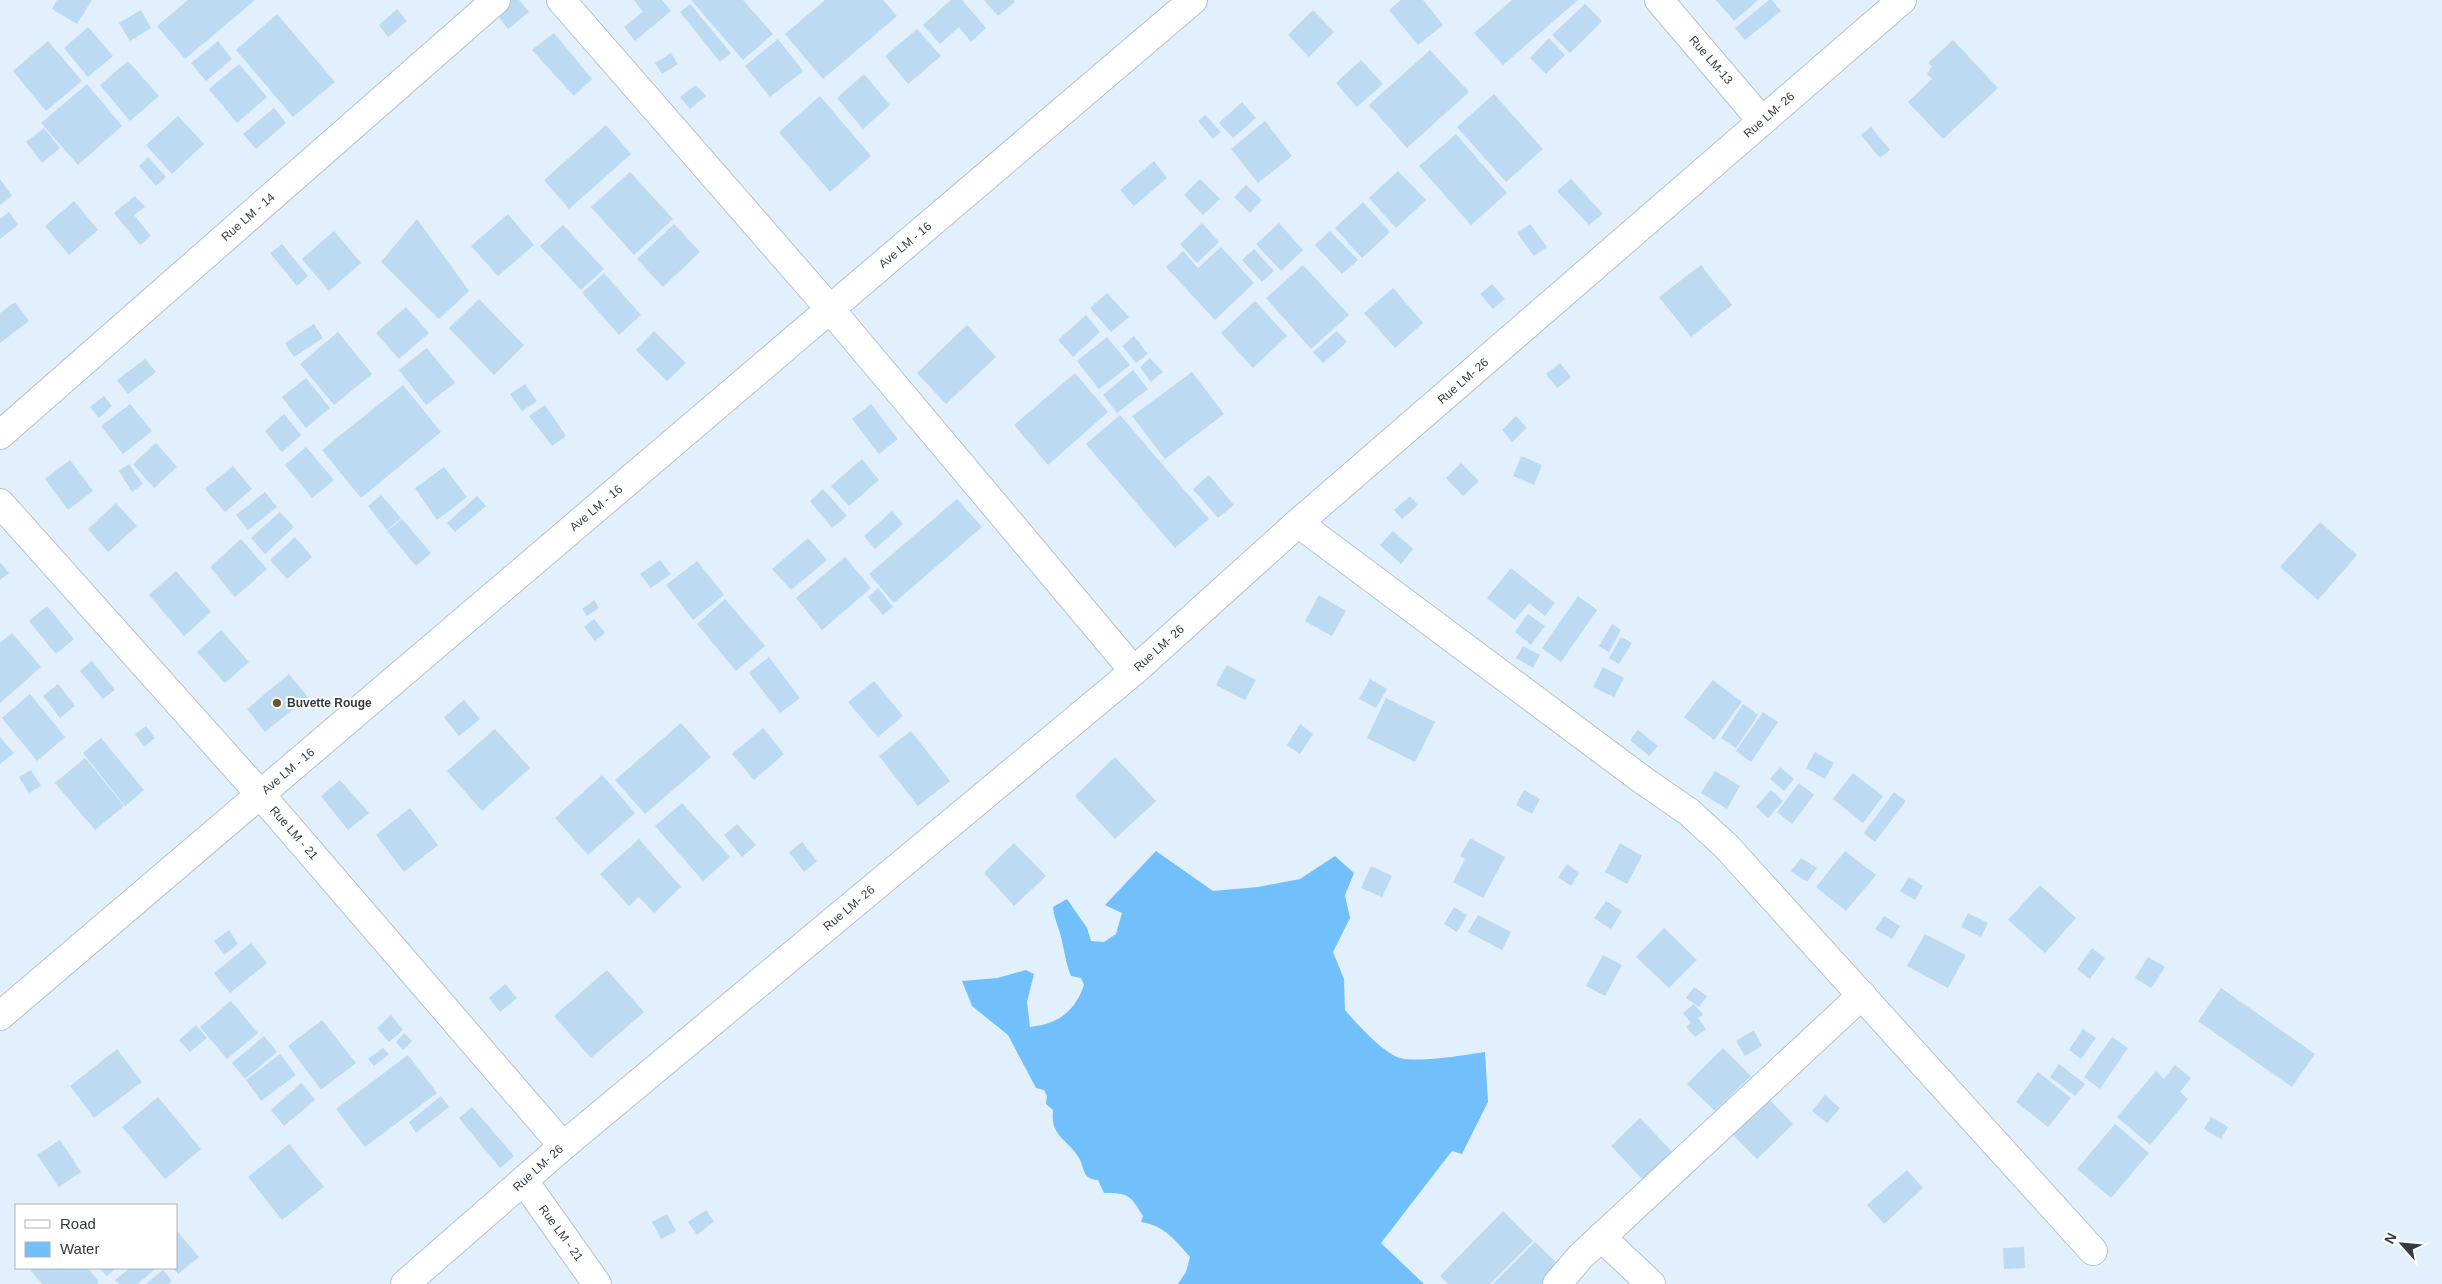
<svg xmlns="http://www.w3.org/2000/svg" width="2442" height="1284" font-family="Helvetica,sans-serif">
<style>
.water{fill:#71c0fc}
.building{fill:#bcdaf2}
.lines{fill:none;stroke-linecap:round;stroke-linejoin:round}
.minor-casing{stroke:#b1c3d2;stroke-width:30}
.minor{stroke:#fff;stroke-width:28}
.poi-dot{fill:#705126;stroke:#fff;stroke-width:2}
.labels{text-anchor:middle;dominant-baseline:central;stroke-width:4;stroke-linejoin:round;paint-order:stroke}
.street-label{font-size:12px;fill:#343c42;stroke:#fff}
.poi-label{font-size:12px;font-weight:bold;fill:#343c42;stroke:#fff;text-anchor:start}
</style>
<rect width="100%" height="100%" fill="#e1f0fc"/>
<path class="water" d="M1156,851L1213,891L1258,887L1300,879L1335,856L1354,873L1345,895L1350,918L1333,952L1344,979L1345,1010C1356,1023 1383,1053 1400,1058C1421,1063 1463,1055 1485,1052L1488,1102L1462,1154L1452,1151L1381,1243L1424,1284H1178L1186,1272L1190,1257C1176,1241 1164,1225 1141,1222L1143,1216C1130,1195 1129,1193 1104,1193L1098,1180C1082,1179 1085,1169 1079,1158C1068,1139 1050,1137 1053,1110L1046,1104L1047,1096L1044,1090L1036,1088L1008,1035L972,1006L962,981L997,978L1026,970L1034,974L1027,1002L1030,1027C1059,1024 1075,1011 1084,985L1081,978L1071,976C1066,964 1065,954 1062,941C1060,929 1054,920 1053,907L1067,899L1087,928L1091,941L1104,942L1116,934L1122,913L1105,905Z"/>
<g class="building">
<polygon points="57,0 92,0 77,24 52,9"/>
<polygon points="188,0 255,0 185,59 157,26"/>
<polygon points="507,0 519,0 529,12 508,29 494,11"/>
<polygon points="634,0 662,0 671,11 635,41 624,27 643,12"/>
<polygon points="691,0 743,0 773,34 743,60"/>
<polygon points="825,0 883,0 897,16 823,79 785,34"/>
<polygon points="951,0 962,0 986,28 971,42 959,27 940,44 923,25"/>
<polygon points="984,0 1014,0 1015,2 998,16"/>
<polygon points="1401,0 1423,0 1443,25 1418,45 1389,10"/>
<polygon points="1512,0 1578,0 1503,65 1474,33"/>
<polygon points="1716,0 1758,0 1734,21"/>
<polygon points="1769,0 1772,0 1781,11 1745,40 1735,28"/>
<polygon points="690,4 731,53 720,62 680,12"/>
<polygon points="1585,4 1602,21 1570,53 1552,35"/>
<polygon points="397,9 407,21 388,37 379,25"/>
<polygon points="141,10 151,28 130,41 119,23"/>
<polygon points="1313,10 1334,32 1309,57 1288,35"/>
<polygon points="277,14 335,82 293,117 236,50"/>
<polygon points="88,27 113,56 88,77 64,48"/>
<polygon points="917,29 941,56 908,84 885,56"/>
<polygon points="554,33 592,79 574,96 532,50"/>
<polygon points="1549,38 1565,55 1546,74 1530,58"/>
<polygon points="778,39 803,71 770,97 745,66"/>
<polygon points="1953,40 1998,88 1943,139 1908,102 1932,79 1927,74 1932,66 1928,63"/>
<polygon points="48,41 82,81 46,111 13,71"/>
<polygon points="218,41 232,59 206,81 191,63"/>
<polygon points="1430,50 1469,92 1407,148 1369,105"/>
<polygon points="671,53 678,64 662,74 655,63"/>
<polygon points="1361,60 1383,84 1357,107 1336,83"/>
<polygon points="128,61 159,96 130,121 100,85"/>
<polygon points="239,64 267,97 237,123 209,89"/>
<polygon points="864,74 890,105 863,129 837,98"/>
<polygon points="87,84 122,126 78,165 41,123"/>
<polygon points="696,85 706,96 690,109 680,97"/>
<polygon points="1494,94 1543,149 1506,182 1457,127"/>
<polygon points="820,96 871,156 830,192 779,132"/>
<polygon points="1242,102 1256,118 1233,138 1219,123"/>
<polygon points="274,108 286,123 256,149 243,134"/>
<polygon points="1205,115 1221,132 1213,139 1198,121"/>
<polygon points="178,116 204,144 172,174 146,145"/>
<polygon points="1265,121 1292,156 1258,183 1231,149"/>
<polygon points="606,125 631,154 569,209 544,180"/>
<polygon points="1871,127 1890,150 1880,158 1861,135"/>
<polygon points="44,128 60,148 42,163 26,142"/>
<polygon points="1456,134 1507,193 1471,225 1419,166"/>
<polygon points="148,157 166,177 156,186 139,166"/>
<polygon points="1154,161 1167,178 1134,206 1120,190"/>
<polygon points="1398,171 1426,200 1396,228 1369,198"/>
<polygon points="630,172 673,219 634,255 591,207"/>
<polygon points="0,179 12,196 0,205"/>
<polygon points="1200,179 1220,199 1203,215 1184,195"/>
<polygon points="1571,179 1603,214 1589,225 1557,191"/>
<polygon points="1246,185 1262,200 1250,213 1234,197"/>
<polygon points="135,196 145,207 134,215 151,236 140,245 114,213"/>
<polygon points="74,201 98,230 69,255 45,226"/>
<polygon points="1363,202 1390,232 1362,258 1335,228"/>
<polygon points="9,212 18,225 0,239 0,219"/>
<polygon points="508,214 534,245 498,276 471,246"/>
<polygon points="417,219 469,291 439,319 381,262"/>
<polygon points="1202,223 1219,242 1197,263 1180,244"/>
<polygon points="1279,223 1303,250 1281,271 1256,244"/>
<polygon points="674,224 700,252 663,287 637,259"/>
<polygon points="1530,224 1547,247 1534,256 1517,233"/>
<polygon points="563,225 604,269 581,290 540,246"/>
<polygon points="334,231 361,263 329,291 302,259"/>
<polygon points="1330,231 1358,260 1342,274 1315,245"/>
<polygon points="282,244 308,276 297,286 270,253"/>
<polygon points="1221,247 1254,283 1215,320 1166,267 1183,251 1198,268"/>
<polygon points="1254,249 1274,271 1262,282 1242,260"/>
<polygon points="1303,265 1349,315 1311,349 1266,298"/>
<polygon points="1701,265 1732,305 1691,337 1659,297"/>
<polygon points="604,273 641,315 619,335 582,293"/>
<polygon points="1492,284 1505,299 1493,309 1480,294"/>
<polygon points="1393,288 1423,323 1395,348 1364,313"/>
<polygon points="1107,293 1129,317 1111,332 1090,308"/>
<polygon points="479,299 524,345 494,375 449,328"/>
<polygon points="1255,301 1287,336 1253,368 1221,333"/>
<polygon points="15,302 29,321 0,343 0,313"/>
<polygon points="406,307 429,333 399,359 376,333"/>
<polygon points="1086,315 1100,332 1073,357 1058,340"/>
<polygon points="314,324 323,338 294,357 285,343"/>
<polygon points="967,325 996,357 946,404 917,373"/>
<polygon points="654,331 686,363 667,381 636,350"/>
<polygon points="1337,331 1347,342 1323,363 1313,352"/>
<polygon points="338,332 372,374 334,405 300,364"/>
<polygon points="1134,336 1148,354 1136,363 1122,346"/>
<polygon points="1107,337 1130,365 1099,389 1077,361"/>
<polygon points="427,348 455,383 426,405 399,370"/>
<polygon points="1150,358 1163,372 1151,382 1140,367"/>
<polygon points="145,359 156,372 128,394 117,380"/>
<polygon points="1560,363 1571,377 1557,388 1546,374"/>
<polygon points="1133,370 1148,389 1117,413 1103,395"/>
<polygon points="1192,372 1224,414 1165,459 1132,416"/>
<polygon points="1075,373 1108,412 1048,465 1014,425"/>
<polygon points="306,378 330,408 306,428 282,397"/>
<polygon points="525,384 537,401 522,411 510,394"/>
<polygon points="403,385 441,432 361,498 322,450"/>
<polygon points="104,396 112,406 99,418 90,407"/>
<polygon points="130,404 152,431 123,454 101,426"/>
<polygon points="871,404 898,439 879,454 852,419"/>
<polygon points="545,405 566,436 552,446 529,416"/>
<polygon points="284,414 301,435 282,452 265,431"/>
<polygon points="1120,415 1209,519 1175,548 1086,444"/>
<polygon points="1516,416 1527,428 1512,442 1502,430"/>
<polygon points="156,443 177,467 154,488 133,464"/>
<polygon points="306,447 334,480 312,498 285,465"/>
<polygon points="1521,456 1542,465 1534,485 1513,476"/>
<polygon points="862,459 879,480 849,506 831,486"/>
<polygon points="70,460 93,491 68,510 45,479"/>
<polygon points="1461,463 1479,481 1463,496 1446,478"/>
<polygon points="129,464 143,484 132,492 119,471"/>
<polygon points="233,466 252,489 225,512 205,489"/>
<polygon points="444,467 467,497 437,520 415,488"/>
<polygon points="1209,475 1234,505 1218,518 1193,489"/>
<polygon points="823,489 847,516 832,528 810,501"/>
<polygon points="265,492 277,507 248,530 236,515"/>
<polygon points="381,495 401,518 387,530 368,506"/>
<polygon points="477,496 486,506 455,532 447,523"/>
<polygon points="1410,496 1418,505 1402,519 1394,510"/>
<polygon points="957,499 982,527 894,603 869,574"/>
<polygon points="116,503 137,526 108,552 88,529"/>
<polygon points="892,511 903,524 875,549 864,536"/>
<polygon points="280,512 294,527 265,554 251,538"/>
<polygon points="402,519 431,553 416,566 387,531"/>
<polygon points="2320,522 2357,555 2318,600 2280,567"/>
<polygon points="1393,531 1413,549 1401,564 1380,545"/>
<polygon points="295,537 312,557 287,579 270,560"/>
<polygon points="808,538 827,560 791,590 772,569"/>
<polygon points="241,539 267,569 235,597 210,567"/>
<polygon points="845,557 871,588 822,630 796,598"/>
<polygon points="660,560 671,574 651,588 640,574"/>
<polygon points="697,561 724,595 693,620 666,585"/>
<polygon points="0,562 9,573 0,580"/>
<polygon points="1511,568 1555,603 1545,616 1529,603 1515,620 1487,598"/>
<polygon points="176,571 211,612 184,636 149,595"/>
<polygon points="878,588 893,607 883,615 868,597"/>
<polygon points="1319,595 1346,611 1332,636 1305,621"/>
<polygon points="1578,596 1597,610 1561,662 1542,648"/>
<polygon points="725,599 765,646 736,671 697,624"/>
<polygon points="594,600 599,608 587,616 582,609"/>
<polygon points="47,606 74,639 56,654 29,621"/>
<polygon points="1528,614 1545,626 1531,645 1515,632"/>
<polygon points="594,619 605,633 595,641 584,627"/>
<polygon points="1612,624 1621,630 1609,652 1599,646"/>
<polygon points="221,630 249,662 225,683 197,652"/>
<polygon points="12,633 41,667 0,703 0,643"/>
<polygon points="1621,637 1632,643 1619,664 1609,658"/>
<polygon points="1523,646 1540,655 1533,668 1516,658"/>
<polygon points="769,657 800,698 780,713 749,673"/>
<polygon points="92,661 115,690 103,699 80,671"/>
<polygon points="1227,665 1256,680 1245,700 1216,685"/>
<polygon points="1603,667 1624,678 1614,697 1593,687"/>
<polygon points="289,674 308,697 265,732 247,709"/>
<polygon points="1370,679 1387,689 1376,708 1359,699"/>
<polygon points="1713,680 1742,702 1714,740 1684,717"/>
<polygon points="874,681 903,716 878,737 848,702"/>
<polygon points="58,684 75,706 60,718 43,696"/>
<polygon points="30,694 65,737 37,761 2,718"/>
<polygon points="1386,698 1435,722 1415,762 1367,738"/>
<polygon points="464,700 480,719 459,736 444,717"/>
<polygon points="1743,704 1758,715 1736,748 1721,738"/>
<polygon points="1763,712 1778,722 1751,762 1736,751"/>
<polygon points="681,723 711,757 645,814 615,780"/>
<polygon points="1300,724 1313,734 1300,754 1287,745"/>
<polygon points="146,726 155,738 144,747 135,734"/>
<polygon points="763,728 784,754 754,780 732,754"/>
<polygon points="495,729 530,768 482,811 447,771"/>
<polygon points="1638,730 1658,746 1649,756 1630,740"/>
<polygon points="911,731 950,781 918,806 879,756"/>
<polygon points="0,737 14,753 0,764"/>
<polygon points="101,738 144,790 125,806 83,753"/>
<polygon points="1815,752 1834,763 1825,779 1806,768"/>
<polygon points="1115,757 1156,801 1115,839 1075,796"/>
<polygon points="85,758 124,806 95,830 55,783"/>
<polygon points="1780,767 1794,779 1784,791 1770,779"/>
<polygon points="31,770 41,786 29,793 19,777"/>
<polygon points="1715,771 1740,786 1727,809 1701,793"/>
<polygon points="1853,773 1883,796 1863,823 1833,799"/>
<polygon points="602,775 635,813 588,855 555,818"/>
<polygon points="340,780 369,813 348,830 321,796"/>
<polygon points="1799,783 1814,795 1792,824 1777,812"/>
<polygon points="1524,790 1540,799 1532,814 1516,805"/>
<polygon points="1771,790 1783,801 1768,818 1756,807"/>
<polygon points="1894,792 1906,801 1875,842 1864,833"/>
<polygon points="682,803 730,857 703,881 655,826"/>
<polygon points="410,808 438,845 404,872 376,835"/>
<polygon points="737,824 756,845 742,857 724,835"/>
<polygon points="1470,838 1505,857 1483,898 1453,882 1465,859 1460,856"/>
<polygon points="639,839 681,887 654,913 639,897 629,906 600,874"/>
<polygon points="802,842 817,861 804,872 789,852"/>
<polygon points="1014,843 1046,876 1014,906 984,873"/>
<polygon points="1620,843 1642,856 1627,884 1605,872"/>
<polygon points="1845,851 1876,875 1846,911 1816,887"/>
<polygon points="1801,858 1817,868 1807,882 1791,871"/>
<polygon points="1567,864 1579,873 1571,886 1558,877"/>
<polygon points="1371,866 1392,876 1382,897 1361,888"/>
<polygon points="1909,877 1923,886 1915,900 1900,891"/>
<polygon points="2040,885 2076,918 2045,953 2008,920"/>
<polygon points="1606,901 1622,911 1611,929 1594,918"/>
<polygon points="1454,907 1467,915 1457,932 1444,924"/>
<polygon points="1968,913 1988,923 1981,937 1961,927"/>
<polygon points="1478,915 1511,932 1502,950 1468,932"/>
<polygon points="1884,916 1900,926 1892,939 1875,929"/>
<polygon points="1664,928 1697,960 1669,988 1636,957"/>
<polygon points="229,930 238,944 224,955 214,941"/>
<polygon points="1925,934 1966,955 1948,988 1907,966"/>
<polygon points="251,943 267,963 230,993 214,973"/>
<polygon points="2092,948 2105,958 2090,979 2077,969"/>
<polygon points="1603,955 1622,965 1605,996 1586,986"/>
<polygon points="2148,957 2165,967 2151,988 2135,978"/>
<polygon points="607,970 644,1012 591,1058 554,1016"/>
<polygon points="505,984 517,998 500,1012 489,998"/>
<polygon points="1694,987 1707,996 1699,1007 1686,998"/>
<polygon points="2221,988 2315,1054 2292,1087 2198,1021"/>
<polygon points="231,1001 258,1033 227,1059 200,1027"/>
<polygon points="1694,1004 1703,1015 1698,1018 1706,1029 1695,1037 1686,1027 1691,1023 1683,1013"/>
<polygon points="391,1015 403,1030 389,1042 377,1028"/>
<polygon points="322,1020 356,1063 321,1090 288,1046"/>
<polygon points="196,1025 207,1038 190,1052 179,1040"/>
<polygon points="2083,1029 2096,1038 2081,1059 2069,1050"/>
<polygon points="1754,1030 1762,1046 1745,1056 1736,1041"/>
<polygon points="404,1033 412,1041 403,1050 396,1042"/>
<polygon points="264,1036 277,1052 245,1079 232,1063"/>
<polygon points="2112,1037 2128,1048 2100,1089 2084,1077"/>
<polygon points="383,1048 389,1054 374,1066 368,1059"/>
<polygon points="1723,1048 1751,1076 1715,1111 1687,1084"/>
<polygon points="117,1049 142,1082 94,1118 70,1086"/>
<polygon points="280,1054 296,1075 261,1101 246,1080"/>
<polygon points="408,1055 437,1093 365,1147 336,1109"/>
<polygon points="2059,1064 2085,1084 2075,1096 2050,1077"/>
<polygon points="2175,1065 2191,1078 2180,1092 2188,1099 2150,1145 2117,1117 2156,1071 2164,1079"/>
<polygon points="2038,1072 2071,1098 2048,1127 2016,1102"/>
<polygon points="301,1083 315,1100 284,1126 271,1110"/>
<polygon points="1765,1095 1793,1124 1757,1159 1729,1131"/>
<polygon points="1825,1095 1840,1108 1827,1123 1812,1111"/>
<polygon points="441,1096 449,1107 416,1133 409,1122"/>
<polygon points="158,1097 201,1149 165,1179 122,1127"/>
<polygon points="472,1107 514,1156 500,1168 459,1118"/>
<polygon points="2211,1117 2228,1127 2221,1139 2204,1129"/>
<polygon points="1640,1118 1678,1158 1649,1186 1611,1146"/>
<polygon points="2115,1124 2149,1153 2111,1198 2077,1169"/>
<polygon points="60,1140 81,1172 59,1187 37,1155"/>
<polygon points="289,1144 324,1187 282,1220 248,1177"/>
<polygon points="1907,1170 1923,1188 1884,1224 1867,1205"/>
<polygon points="706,1210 714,1221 697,1235 688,1222"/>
<polygon points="1503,1211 1533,1241 1490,1284 1448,1284 1440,1276"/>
<polygon points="667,1214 676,1231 661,1239 652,1222"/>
<polygon points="176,1230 199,1257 178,1274 173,1268 176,1268"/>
<polygon points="1535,1242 1565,1271 1552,1284 1493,1284"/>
<polygon points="2024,1247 2025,1268 2004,1269 2003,1248"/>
<polygon points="34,1268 88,1268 99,1282 97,1284 42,1284 31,1271"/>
<polygon points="99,1268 116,1268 107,1276"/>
<polygon points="130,1268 156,1268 138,1284 119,1284 115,1280"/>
<polygon points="163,1270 172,1281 169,1284 146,1284"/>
</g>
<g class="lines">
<defs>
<g id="minor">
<polyline points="561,0 830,309 1134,671"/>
<polyline points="1659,0 1762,121"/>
<polyline points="0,435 496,0"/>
<polyline points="0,503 260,794 563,1146"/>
<polyline points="1298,523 1644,781 1689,812 1727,847 2093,1251"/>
<polyline points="0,1016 1193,0"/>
<polyline points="524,1181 597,1284"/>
<polyline points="1601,1237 1651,1284"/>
<polyline points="405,1284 563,1146 1134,671 1298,523 1902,0"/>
<polyline points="1557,1284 1580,1257 1862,995"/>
</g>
</defs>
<use href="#minor" class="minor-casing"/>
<use href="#minor" class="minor"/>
</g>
<circle class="poi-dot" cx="277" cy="703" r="5"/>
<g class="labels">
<g class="street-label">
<text transform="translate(1711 60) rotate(49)">Rue LM-13</text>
<text transform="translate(1769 115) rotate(-41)">Rue LM- 26</text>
<text transform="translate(248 217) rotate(-41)">Rue LM - 14</text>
<text transform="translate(905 245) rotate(-40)">Ave LM - 16</text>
<text transform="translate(1463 381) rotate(-41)">Rue LM- 26</text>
<text transform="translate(596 508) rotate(-40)">Ave LM - 16</text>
<text transform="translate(1159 648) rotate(-42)">Rue LM- 26</text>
<text transform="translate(288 771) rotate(-40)">Ave LM - 16</text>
<text transform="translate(294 833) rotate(49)">Rue LM - 21</text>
<text transform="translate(849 908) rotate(-40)">Rue LM- 26</text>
<text transform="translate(538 1168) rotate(-42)">Rue LM- 26</text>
<text transform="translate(561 1233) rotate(54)">Rue LM - 21</text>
</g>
<g class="poi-label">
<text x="287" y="703">Buvette Rouge</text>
</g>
</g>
<rect x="15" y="1204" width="162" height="65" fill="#ffffff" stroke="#aeb1b3"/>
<rect x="25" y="1220" width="25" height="8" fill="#ffffff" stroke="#aeb1b3"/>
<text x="60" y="1229" font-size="15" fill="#343c42">Road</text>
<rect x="25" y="1242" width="25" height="15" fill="#71c0fc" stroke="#aeb1b3"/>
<text x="60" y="1254" font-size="15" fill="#343c42">Water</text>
<g transform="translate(2402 1244) rotate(297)" stroke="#ffffff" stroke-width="4" paint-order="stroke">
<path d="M0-4L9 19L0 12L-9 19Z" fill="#343c42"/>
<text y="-8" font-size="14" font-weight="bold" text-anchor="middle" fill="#343c42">N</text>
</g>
</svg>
